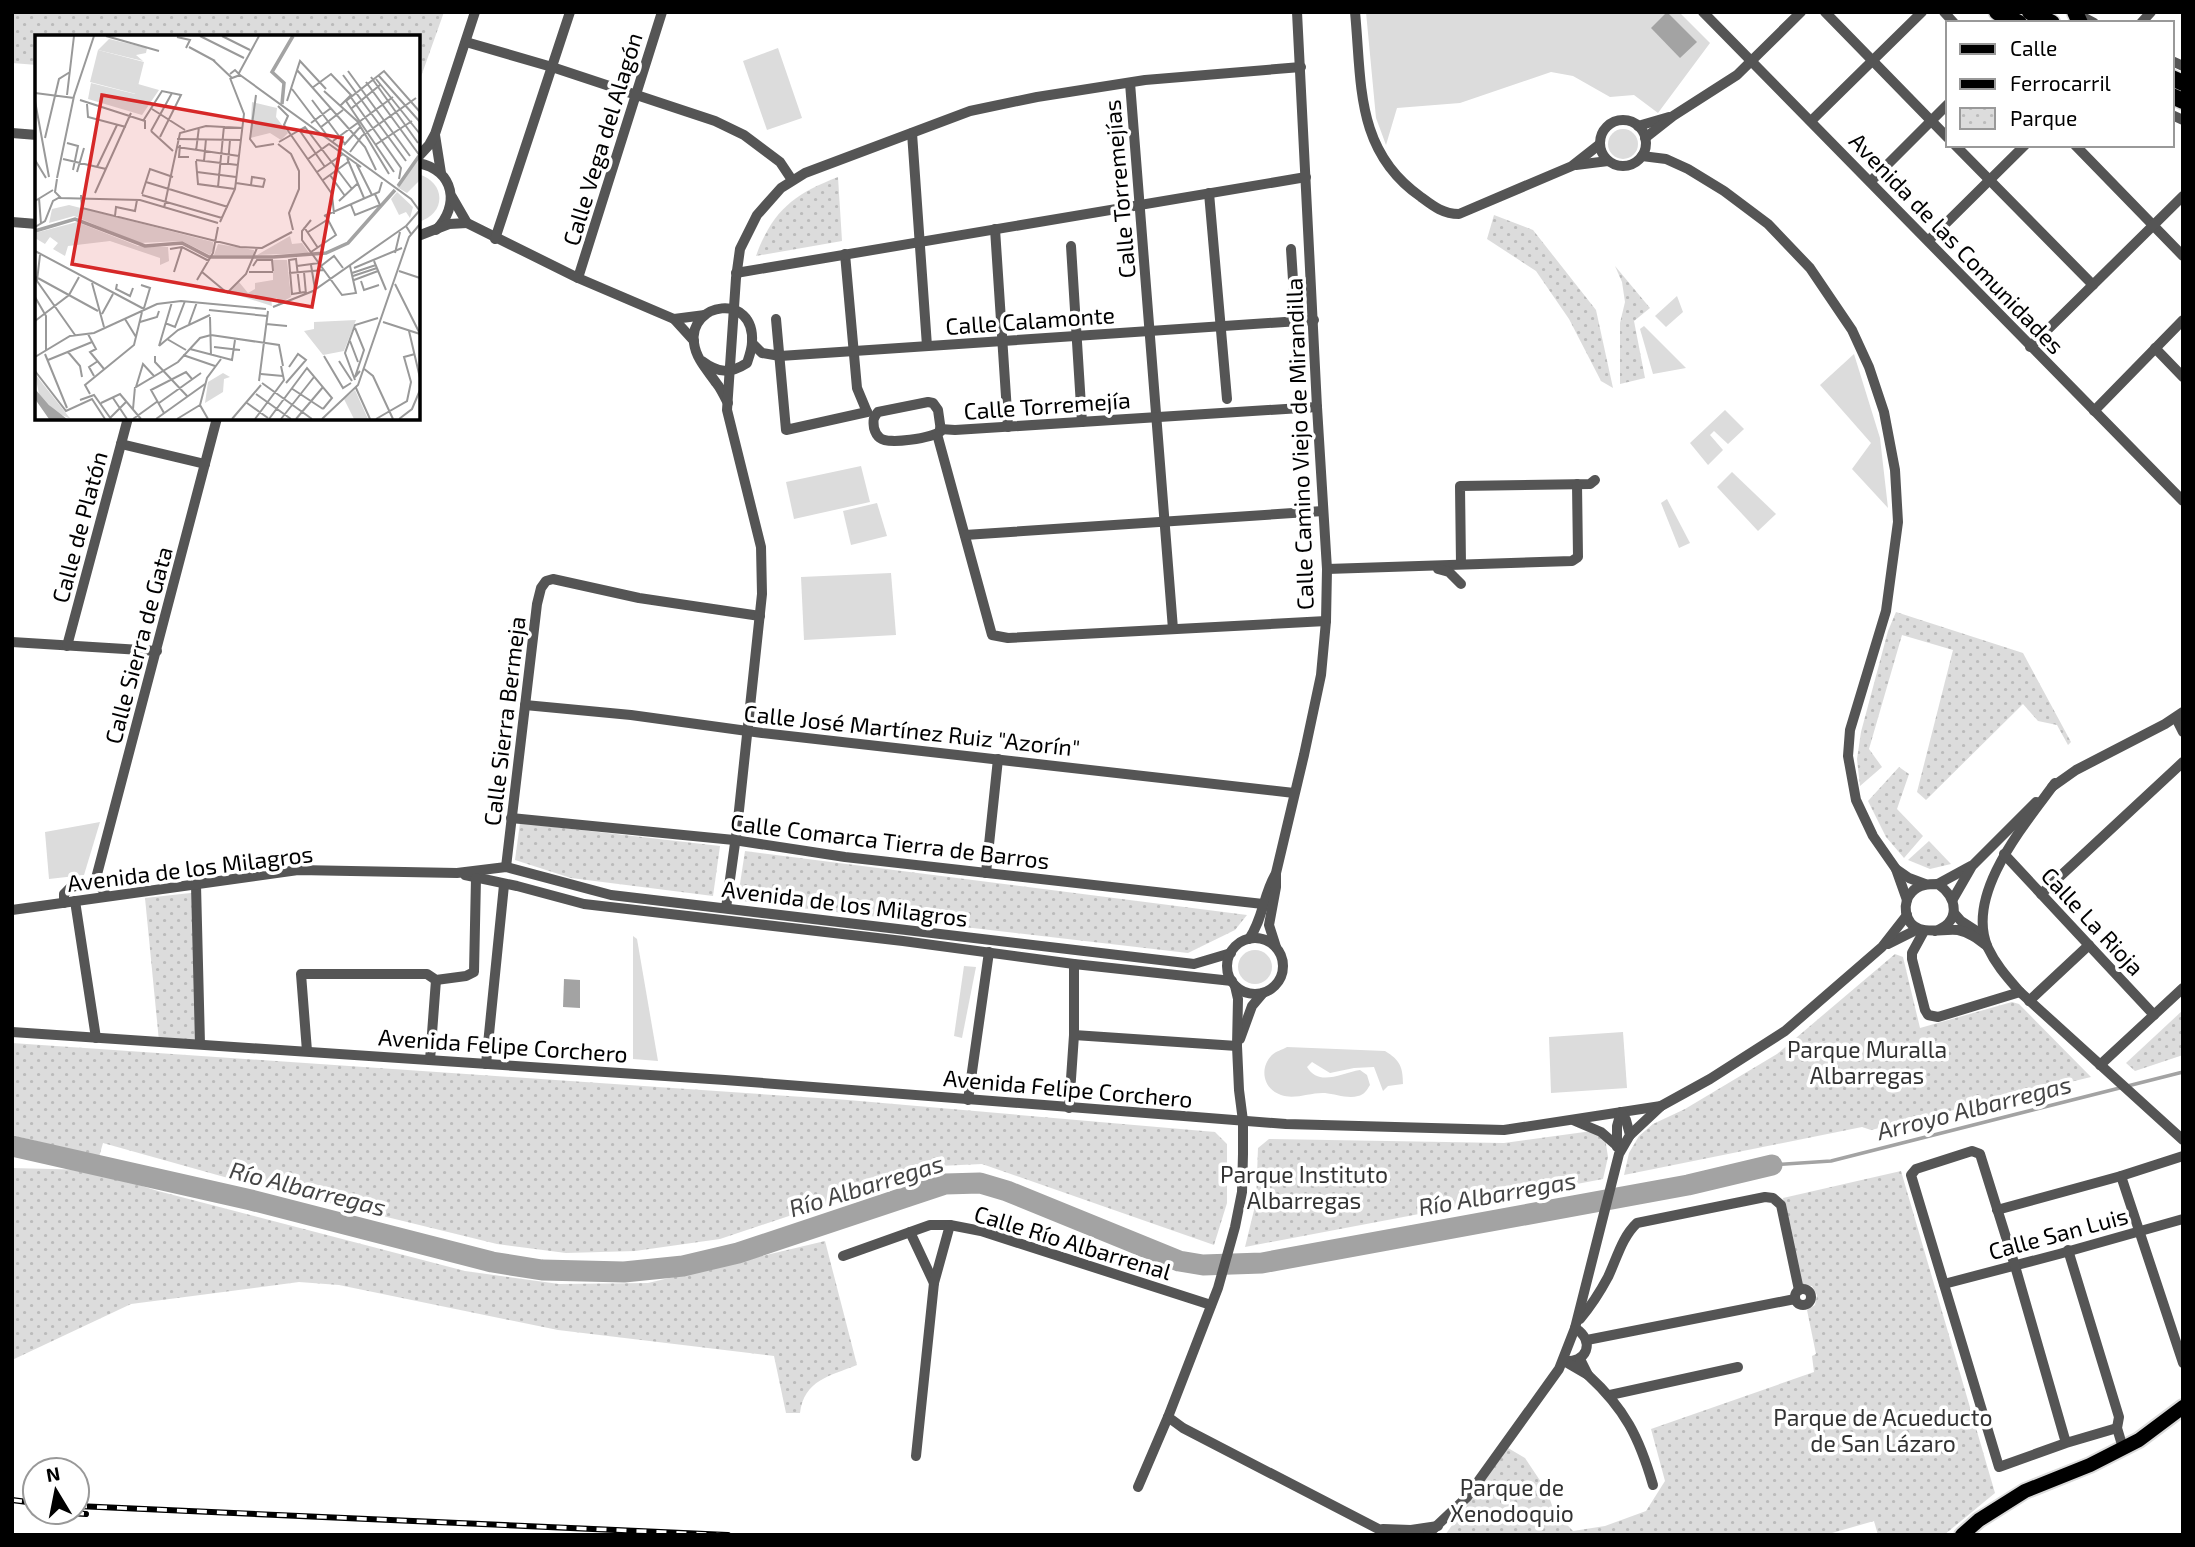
<svg xmlns="http://www.w3.org/2000/svg" width="2195" height="1547" font-family="'Exo 2',sans-serif">
<style>
.grass{fill:#dcdcdc}
.park{fill:url(#park-dots)}
.water{fill:#a3a3a3}
.lines{fill:none;stroke-linecap:round;stroke-linejoin:round}
.stream{stroke:#a3a3a3;stroke-width:3.5}
.river{stroke:#a3a3a3;stroke-width:21}
.primary-casing{stroke:#dbdbdb;stroke-width:18}
.trunk-casing{stroke:#dbdbdb;stroke-width:19}
.minor{stroke:#555;stroke-width:10}
.primary{stroke:#000;stroke-width:14}
.trunk{stroke:#000;stroke-width:16}
.rail-casing{stroke:#000;stroke-width:6}
.rail{stroke:#fff;stroke-width:3.5;stroke-dasharray:10;stroke-linecap:butt}
.labels{text-anchor:middle;dominant-baseline:central;stroke-width:7;stroke-linejoin:round;paint-order:stroke}
.street-label{font-size:23px;fill:#000;stroke:#fff}
.park-label{font-size:23px;fill:#333;stroke:#fff}
.water-label{font-size:24px;font-style:italic;fill:#444;stroke:#fff}
.inset-river{fill:none;stroke:#a3a3a3;stroke-width:3.5}
.inset-road{fill:none;stroke:#999;stroke-width:2}
.view{fill:#d62828;fill-opacity:0.15;stroke:#d62828;stroke-width:3.5}
.inset-edge{fill:none;stroke:#000;stroke-width:3.5}
</style>
<defs>
<pattern id="park-dots" width="8" height="8" patternUnits="userSpaceOnUse" patternTransform="scale(1.75)"><rect width="8" height="8" fill="#dcdcdc"/><path d="M2 2h.1M6 6h.1" fill="none" stroke="#bbb" stroke-width="1.8" stroke-linecap="round"/></pattern>
</defs>
<rect width="100%" height="100%" fill="#fff"/>
<g class="grass">
<polygon points="1366,12 1679,12 1710,43 1658,113 1634,95 1610,97 1573,76 1551,72 1460,103 1397,108 1386,145 1376,118"/>
<polygon points="778,48 802,118 767,130 743,61"/>
<circle cx="1623" cy="144" r="15"/>
<path d="M418,174C446,182 447,214 418,222Z"/>
<polygon points="1677,296 1683,312 1666,327 1655,316"/>
<polygon points="1644,326 1686,368 1653,374 1640,329"/>
<polygon points="1854,354 1880,438 1888,508 1852,469 1871,443 1820,385"/>
<polygon points="1725,410 1744,429 1728,444 1714,431 1710,435 1723,450 1708,465 1690,443"/>
<polygon points="861,466 870,502 794,519 786,482"/>
<polygon points="1732,472 1776,514 1758,531 1717,487"/>
<polygon points="1667,499 1690,543 1679,548 1661,503"/>
<polygon points="877,503 887,536 851,545 843,511"/>
<polygon points="891,573 896,635 804,640 801,577"/>
<polygon points="100,822 84,875 49,879 45,832"/>
<polygon points="633,936 637,939 658,1061 633,1059"/>
<circle cx="1255" cy="967" r="17"/>
<polygon points="964,966 976,967 962,1038 954,1036"/>
<polygon points="1623,1032 1627,1088 1551,1093 1549,1037"/>
<path d="M1287,1047L1385,1051C1400,1060 1403,1067 1403,1084L1388,1086L1383,1091L1374,1067L1354,1068L1330,1073L1312,1062L1307,1067C1319,1087 1341,1073 1360,1070L1367,1075L1370,1085C1367,1090 1364,1095 1358,1096C1348,1099 1335,1094 1325,1093C1311,1092 1295,1100 1281,1095C1263,1089 1259,1068 1272,1055C1276,1051 1282,1050 1287,1047Z"/>
</g>
<g class="park">
<polygon points="12,12 444,12 418,85 418,37 37,37 37,65 12,63"/>
<path d="M838,177L842,241L756,256C772,211 794,194 838,177Z"/>
<polygon points="1494,215 1533,230 1596,310 1613,388 1601,381 1569,319 1536,271 1487,239"/>
<polygon points="1615,266 1650,308 1634,321 1645,378 1620,384 1620,323 1625,302 1622,282"/>
<polygon points="1896,612 2023,653 2071,742 2068,745 2057,725 2038,721 2023,704 1926,800 1917,792 1953,650 1902,635 1869,749 1882,767 1860,786 1857,759 1861,732 1888,631"/>
<polygon points="1899,767 1909,774 1897,809 1923,836 1904,858 1886,837 1868,801"/>
<polygon points="520,823 720,846 713,896 571,878 515,860"/>
<polygon points="1929,841 1951,864 1930,869 1908,860"/>
<polygon points="745,851 1247,915 1235,930 1188,953 741,901 738,897"/>
<polygon points="200,892 200,1044 159,1041 145,898"/>
<polygon points="1895,954 1903,957 1920,1028 2012,1002 2019,1004 2091,1077 1871,1130 1862,1127 1624,1175 1629,1153 1639,1136 1653,1124 1685,1109 1777,1054"/>
<polygon points="2183,1010 2183,1055 2135,1071 2126,1063"/>
<polygon points="12,1043 848,1100 1215,1132 1227,1144 1227,1203 1214,1245 982,1164 939,1166 720,1239 635,1251 566,1253 497,1244 228,1178 103,1143 99,1157 12,1135"/>
<polygon points="1592,1131 1605,1138 1608,1157 1603,1179 1245,1247 1256,1202 1258,1148 1269,1139 1504,1143"/>
<path d="M12,1168L91,1170L158,1191L465,1271L559,1284L648,1283L825,1241L857,1365C830,1376 804,1380 800,1413H786L774,1356L558,1330L339,1285L299,1282L131,1304L12,1360Z"/>
<polygon points="1901,1171 1995,1493 1944,1535 1878,1535 1874,1521 1825,1535 1445,1535 1508,1448 1525,1458 1547,1491 1554,1511 1573,1531 1605,1526 1646,1511 1665,1481 1651,1429 1814,1372 1812,1356 1816,1354 1807,1310 1815,1305 1817,1295 1812,1286 1802,1285 1783,1198"/>
</g>
<g class="water">
<polygon points="1667,12 1697,42 1680,58 1651,28"/>
<polygon points="564,979 580,980 580,1008 563,1007"/>
</g>
<g class="lines">
<polyline class="stream" points="1772,1165 1831,1161 2183,1072"/>
<polyline class="river" points="12,1146 251,1200 492,1262 542,1270 624,1272 683,1266 738,1253 945,1184 980,1183 1007,1191 1179,1261 1203,1265 1262,1263 1688,1185 1772,1165"/>
<defs>
<polyline id="primary" points="1962,1535 1979,1520 2025,1491 2090,1465 2139,1440 2183,1407"/>
<g id="trunk">
<polyline points="1997,12 2019,23"/>
<polyline points="2030,12 2052,23"/>
<polyline points="2075,12 2080,23"/>
<polyline points="2172,78 2183,83"/>
<polyline points="2172,96 2183,101"/>
</g>
</defs>
<use href="#primary" class="primary-casing"/>
<use href="#trunk" class="trunk-casing"/>
<g class="minor">
<path d="M1355,12C1362,84 1355,151 1421,197C1433,206 1443,214 1459,214L1572,166L1600,144"/>
<polyline points="1703,12 2183,501"/>
<polyline points="1825,12 1948,138"/>
<polyline points="1944,12 1954,23"/>
<polyline points="2077,14 2094,23"/>
<polyline points="2141,23 2151,12"/>
<polyline points="466,42 552,67 715,121 744,135 780,162 792,180"/>
<polyline points="2172,61 2183,66"/>
<polyline points="1130,83 1173,629"/>
<polyline points="2172,115 2183,120"/>
<circle cx="1623" cy="143" r="23"/>
<polyline points="1811,121 1922,12"/>
<polyline points="1638,126 1669,117"/>
<polyline points="12,133 37,135"/>
<polyline points="912,133 927,346"/>
<polyline points="435,135 441,173"/>
<polyline points="1645,138 1673,116 1737,75 1801,12"/>
<polyline points="1955,145 2093,285"/>
<polyline points="2075,145 2183,256"/>
<polyline points="1642,156 1666,159 1688,169 1724,191 1768,224 1810,268 1852,330 1869,367 1884,412 1895,470 1898,522 1886,611 1850,730 1848,756 1856,800 1873,836 1896,869 1907,900"/>
<polyline points="418,157 429,145 435,134 475,12"/>
<path d="M418,163C455,170 460,206 436,230"/>
<polyline points="1576,165 1608,161"/>
<polyline points="1871,181 1948,104"/>
<polyline points="1209,193 1227,399"/>
<polyline points="452,197 467,223 578,278 674,319 694,341"/>
<polyline points="12,222 37,224"/>
<polyline points="995,229 1008,427"/>
<polyline points="418,236 449,224 467,223"/>
<polyline points="495,239 570,12"/>
<polyline points="1929,240 2025,145"/>
<polyline points="1071,246 1082,422"/>
<polyline points="1291,249 1298,357"/>
<polyline points="845,254 857,388 867,412"/>
<polyline points="736,273 1306,177"/>
<polyline points="578,278 662,12"/>
<polyline points="674,319 705,315"/>
<polyline points="776,319 786,430 867,412"/>
<polyline points="752,343 762,353 780,356 1314,320"/>
<polyline points="2030,347 2183,196"/>
<polyline points="2155,348 2183,377"/>
<path d="M702,361C718,373 730,374 747,363C749,357 752,349 752,342C755,292 688,302 694,343C696,359 708,371 717,384C722,390 724,397 728,403"/>
<path d="M928,402L933,403L938,410L941,431C932,438 888,445 880,438C876,435 875,432 874,428C873,420 873,418 878,412Z"/>
<polyline points="2094,411 2183,320"/>
<polyline points="940,429 955,430 1317,407"/>
<polyline points="937,434 992,635 1008,638 1326,621"/>
<polyline points="121,444 205,464"/>
<polyline points="965,535 1323,511"/>
<polyline points="1461,564 1460,486 1590,484 1595,480"/>
<polyline points="1327,569 1572,561 1578,557 1577,484"/>
<polyline points="1438,569 1449,572 1461,584"/>
<polyline points="12,642 157,651"/>
<polyline points="67,646 128,418"/>
<polyline points="525,705 631,715 762,733 1294,793"/>
<polyline points="2178,722 2183,732"/>
<path d="M2055,783C2026,823 1964,894 1988,948C1996,965 2008,978 2020,992L2183,1140"/>
<polyline points="2052,787 2076,770 2165,724 2183,712"/>
<polyline points="511,818 734,840 845,857 1263,904"/>
<polyline points="2004,854 2154,1015"/>
<polyline points="506,867 537,604 541,588 546,581 553,579 639,598 760,616"/>
<polyline points="1896,869 1909,878 1925,884"/>
<polyline points="986,873 998,759"/>
<polyline points="465,875 517,886 584,904 903,941 1074,964 1232,981"/>
<polyline points="95,882 217,418"/>
<polyline points="1938,884 1971,866"/>
<polyline points="196,885 200,1044"/>
<polyline points="2041,894 2183,762"/>
<polyline points="1953,899 1972,866 2036,802"/>
<polyline points="75,901 96,1038"/>
<polyline points="64,903 64,894 71,887 95,882 100,886 107,896"/>
<polyline points="726,908 737,829 762,594 761,547 727,410 736,278 740,249 757,215 781,188 805,173 970,111 1037,97 1145,80 1301,67"/>
<polyline points="12,910 298,870 457,873 506,867 611,895 1194,964 1231,953"/>
<polyline points="1954,913 1961,921 1978,932"/>
<polyline points="1924,931 1912,953 1912,959 1925,1010 1928,1015 1938,1017 2020,992"/>
<path d="M1935,931C1961,922 1958,898 1938,884C1929,884 1919,884 1912,892C1907,897 1905,904 1906,912C1911,939 1939,928 1958,930C1969,932 1978,939 1987,946"/>
<circle cx="1255" cy="966" r="28"/>
<path d="M1249,939C1263,919 1263,896 1275,875"/>
<polyline points="1888,944 1918,929"/>
<polyline points="1276,947 1269,925 1276,887 1276,873 1304,755 1321,675 1326,621 1327,569 1317,407 1297,12"/>
<polyline points="2029,1001 2089,945"/>
<polyline points="12,1032 725,1080 1286,1124 1504,1130 1661,1106 1710,1079 1785,1031 1882,947 1907,915"/>
<polyline points="1074,1035 1237,1046"/>
<polyline points="1240,1039 1252,1006 1263,993"/>
<polyline points="307,1051 301,974 427,974 436,980 466,976 474,972 476,878"/>
<polyline points="430,1060 436,980"/>
<polyline points="486,1064 504,885"/>
<polyline points="2100,1065 2183,988"/>
<polyline points="968,1100 989,952"/>
<polyline points="1069,1108 1074,1035 1074,964"/>
<polyline points="1575,1121 1601,1132 1616,1145"/>
<polyline points="1630,1135 1661,1106"/>
<polyline points="1617,1147 1617,1126 1621,1112"/>
<polyline points="2121,1176 2183,1363"/>
<polyline points="1997,1210 2121,1176 2183,1156"/>
<polyline points="910,1232 934,1283"/>
<polyline points="2068,1250 2119,1417 2117,1428 2123,1448"/>
<polyline points="843,1256 930,1225 950,1225 981,1231 1211,1305"/>
<polyline points="1944,1284 2059,1254 2183,1219"/>
<circle cx="1803" cy="1297" r="8"/>
<path d="M1580,1319C1591,1306 1600,1292 1608,1277C1617,1258 1622,1237 1637,1223L1765,1197L1773,1198L1781,1205L1799,1290"/>
<polyline points="1587,1340 1795,1299"/>
<path d="M1563,1361C1587,1364 1596,1341 1575,1328"/>
<polyline points="1564,1361 1588,1375 1580,1359"/>
<path d="M1588,1375C1625,1409 1639,1437 1653,1485"/>
<polyline points="1610,1395 1738,1367"/>
<polyline points="1168,1417 1183,1428 1390,1535"/>
<polyline points="2066,1443 2015,1266 1980,1154 1972,1151 1916,1169 1911,1175 1999,1467 2066,1443 2117,1428"/>
<polyline points="916,1456 934,1283 950,1225"/>
<polyline points="1138,1487 1168,1417 1218,1288 1235,1227 1242,1192 1243,1154 1243,1121 1239,1090 1237,1046 1238,999 1235,986"/>
<polyline points="1383,1529 1411,1530 1438,1526"/>
<polyline points="1427,1535 1467,1497 1559,1369 1575,1328 1619,1154 1630,1135 1626,1120 1621,1112"/>
</g>
<use href="#primary" class="primary"/>
<use href="#trunk" class="trunk"/>
<defs>
<g id="rail">
<polyline points="12,1500 35,1503"/>
<polyline points="77,1506 728,1535"/>
<polyline points="54,1512 86,1514"/>
</g>
</defs>
<use href="#rail" class="rail-casing"/>
<use href="#rail" class="rail"/>
</g>
<g class="labels">
<g class="street-label">
<text transform="translate(602 139) rotate(-73)">Calle Vega del Alagón</text>
<text transform="translate(1119 189) rotate(-95)">Calle Torremejías</text>
<text transform="translate(1957 243) rotate(46)">Avenida de las Comunidades</text>
<text transform="translate(1030 320) rotate(-4)">Calle Calamonte</text>
<text transform="translate(1047 405) rotate(-4)">Calle Torremejía</text>
<text transform="translate(1299 444) rotate(-92)">Calle Camino Viejo de Mirandilla</text>
<text transform="translate(79 527) rotate(-75)">Calle de Platón</text>
<text transform="translate(138 645) rotate(-75)">Calle Sierra de Gata</text>
<text transform="translate(504 721) rotate(-83)">Calle Sierra Bermeja</text>
<text transform="translate(912 730) rotate(6)">Calle José Martínez Ruiz "Azorín"</text>
<text transform="translate(890 841) rotate(7)">Calle Comarca Tierra de Barros</text>
<text transform="translate(190 868) rotate(-7)">Avenida de los Milagros</text>
<text transform="translate(845 903) rotate(7)">Avenida de los Milagros</text>
<text transform="translate(2093 921) rotate(47)">Calle La Rioja</text>
<text transform="translate(503 1045) rotate(4)">Avenida Felipe Corchero</text>
<text transform="translate(1068 1088) rotate(5)">Avenida Felipe Corchero</text>
<text transform="translate(2058 1233) rotate(-15)">Calle San Luis</text>
<text transform="translate(1073 1242) rotate(17)">Calle Río Albarrenal</text>
</g>
<g class="park-label">
<text x="1867" y="1049">Parque Muralla<tspan x="1867" dy="26">Albarregas</tspan></text>
<text x="1304" y="1174">Parque Instituto<tspan x="1304" dy="26">Albarregas</tspan></text>
<text x="1883" y="1417">Parque de Acueducto<tspan x="1883" dy="26">de San Lázaro</tspan></text>
<text x="1512" y="1487">Parque de<tspan x="1512" dy="26">Xenodoquio</tspan></text>
</g>
<g class="water-label">
<text transform="translate(1974 1107) rotate(-14)">Arroyo Albarregas</text>
<text transform="translate(866 1185) rotate(-17)">Río Albarregas</text>
<text transform="translate(308 1188) rotate(14)">Río Albarregas</text>
<text transform="translate(1497 1193) rotate(-10)">Río Albarregas</text>
</g>
</g>
<g transform="translate(35 35)">
<rect width="385" height="385" fill="#fff"/>
<path d="M217,67L242,73L241,82L253,98L246,105L235,98L215,103Z" fill="#dcdcdc"/>
<path d="M63,15L109,27L101,59L55,47Z" fill="#dcdcdc"/>
<path d="M74,4L112,13L111,18L101,20L108,26L63,15ZM56,48L100,59L103,49L124,55L107,80L53,64ZM385,120V145L372,158L362,152ZM362,157L378,172L375,183L371,177L364,180L356,164ZM34,170L178,207V215L175,220L147,206L104,208L39,181L14,188L17,174ZM42,187L103,211L133,212L134,226L125,230V223L75,206L33,211L30,221L18,214L23,208L15,202L10,209L0,203V198ZM255,201L257,209L267,208L274,218L222,220ZM183,209L219,215V220H179ZM238,225H252L256,262L243,269L242,263H236L237,271L193,257L204,247L213,258L220,254V248L238,245ZM321,285L309,316L288,320L269,296L279,294V287ZM188,338L195,342L189,344L188,357L170,368L173,347ZM0,339L34,382L36,384L22,378L4,359ZM320,355L333,384H319L309,364Z" fill="#dcdcdc"/>
<path d="M0,354L14,370L32,384H14L0,364Z" fill="#a3a3a3"/>
<path class="inset-river" d="M247,69L249,48L237,37L258,1M363,151L384,121M0,196L40,184L110,211L147,208L174,222H238M238,222L291,218L313,208L360,155"/>
<path class="inset-road" d="M71,1L124,16M165,1L209,23M187,1L215,15M142,2L155,5L151,13M154,12L180,26M178,25L197,43L205,40L200,35L195,39M262,35L330,112L341,135M313,36L375,121M204,38L224,1M205,40L376,164L384,175M308,40L371,126M344,41L385,87M336,42L383,108M341,44L385,99M331,47L385,121M277,53L296,39L316,60L305,71M257,54L291,99M289,56L322,86L354,139M0,58L39,63M32,60L39,1M221,60L215,104L221,112L239,109M315,61L366,133L364,144M45,65L110,86V94M277,65L310,109M0,66L14,142M252,66L265,26L291,54M52,69L53,82L91,92M243,71L253,81L249,90L297,159L299,179M317,73L345,50M117,74L150,95M108,86L127,56L146,60L125,102M276,88L296,73M286,92L308,75M116,96L137,58M116,96L138,116M265,96L290,132M10,103L24,44L35,37M142,104L206,105M298,106L358,62M244,107L270,92L317,154M32,108L43,111L38,135M243,109L256,119L264,136V154L254,178L258,195M145,110L144,122H154M309,110L326,91M340,110L377,86M142,112L204,121M161,116L164,92M315,117L327,101L381,63M312,123L329,163M28,124L71,134M273,124L294,109L326,132M0,125L11,143M161,125L203,130M161,126L163,149L200,154M169,126L171,104M193,128L195,105M321,128L337,160M62,132L82,90M42,137L49,113M162,137L201,142M282,137L308,119M359,137L311,66L349,36L385,77M295,140L310,161M22,143L39,61L59,1M288,145L313,127M111,147L193,172M201,148L228,152L230,144M216,150L217,142L230,144M183,152L189,91M60,158L96,78M107,159L115,134L138,142M46,160L47,173L205,212L227,213L257,197M107,160L187,183M4,163L6,189M24,163L105,165L183,188M0,166L18,155M304,166L322,149M316,170L320,180L345,170L340,159M129,173L145,98L171,91L208,93M80,181L81,172L100,176L102,165M289,181L344,157L347,147M276,185L267,196V205L307,260L321,258L315,231M185,187L200,154L209,79L195,43M0,192L10,186L18,166L25,162L20,157L22,144M269,192L283,213M273,197L292,185M376,199L371,191L385,175M135,214L147,212L174,226M0,216L109,274M276,217L301,200L291,181M360,218L365,197M5,220L2,246L40,300M339,226L351,255M276,230L280,254M218,231L222,225H237L238,236M262,231L284,228M286,231L299,221L308,233M319,233L367,213M364,236L385,243M139,237L147,212M167,237L191,257M214,237H238M269,237L271,259M254,238L289,235M317,238L341,230M318,241L342,233M1,242L63,276M162,245L178,218L183,192M319,245L343,236M326,246L329,255L344,250M57,248L69,292M82,249L81,254L95,261L98,253M360,249L384,297M106,250L115,253L109,273M192,258L211,239L222,213M265,258L261,224L254,225L257,259L270,257M0,262L11,281V315M238,272L278,256L371,191M174,275L232,281M67,279L78,259M175,282L176,321M90,284L101,302M0,286L34,260L44,242M105,287L122,282L124,276M348,287L385,299M130,288L140,292L150,266M154,289L162,267M231,289L252,291M320,293L329,315L320,342L325,336M374,296L385,343M53,299L61,314L55,317L69,334M132,304L151,315M315,306L323,327M124,311L143,295L175,280M124,311L137,267M179,312L205,315M155,314L197,325L200,305M33,317L45,331L47,342M10,319L32,373M148,320L180,331M120,321V327L153,362M289,321L308,353L316,348M0,322L35,301L59,298L122,269L146,266L231,274M13,325L57,307M304,326L317,346M328,333L338,341L358,384M0,336L31,376L57,364L70,384M226,339L248,341M59,341L54,332L63,326M119,341L108,329L101,352L143,327L165,303L176,300L244,310L248,331M320,345L310,318L320,290L343,283M224,346L233,276M227,348L277,384M251,348L271,325L263,319L254,332M256,353L288,374M321,353L335,384M55,359L50,350L99,310L107,277M221,359L256,384M78,363L92,384M45,365L59,360L76,384M66,368L85,359L106,384M124,368L166,338M212,368L233,383M98,374L100,352M129,378L116,355L151,337L157,344M75,383L92,366M98,384L123,366M121,384L170,349M142,384L165,370M173,384L165,370L172,343L186,324M197,384L226,350M220,384L249,345L246,331M234,384L272,333L297,363L288,374M246,384L279,342M261,384L288,352M287,384L323,350L374,202L385,189M341,384L372,366L376,347L369,322L380,319M364,384L377,374L385,355"/>
<path class="view" d="M67,60L307,103L277,272L37,229Z"/>
<rect width="385" height="385" class="inset-edge"/>
</g>
<rect width="2195" height="1547" fill="none" stroke="#000000" stroke-width="28"/>
<rect x="1946" y="21" width="228" height="126" fill="#ffffff" stroke="#999999" stroke-width="2"/>
<rect x="1960" y="44" width="35" height="10" fill="#000000" stroke="#999999" stroke-width="2"/>
<text x="2010" y="56" font-size="21" fill="#000000">Calle</text>
<rect x="1960" y="79" width="35" height="10" fill="#000000" stroke="#999999" stroke-width="2"/>
<text x="2010" y="91" font-size="21" fill="#000000">Ferrocarril</text>
<rect x="1960" y="108" width="35" height="21" fill="url(#park-dots)" stroke="#999999" stroke-width="2"/>
<text x="2010" y="126" font-size="21" fill="#000000">Parque</text>
<g transform="translate(56 1491) rotate(350)"><circle r="33" fill="#ffffff" stroke="#999999" stroke-width="2"/>
<path d="M0-5L12 26L0 18L-12 26Z" fill="#000000"/>
<text y="-10" font-size="19" font-weight="bold" text-anchor="middle" fill="#000000">N</text>
</g>
</svg>
